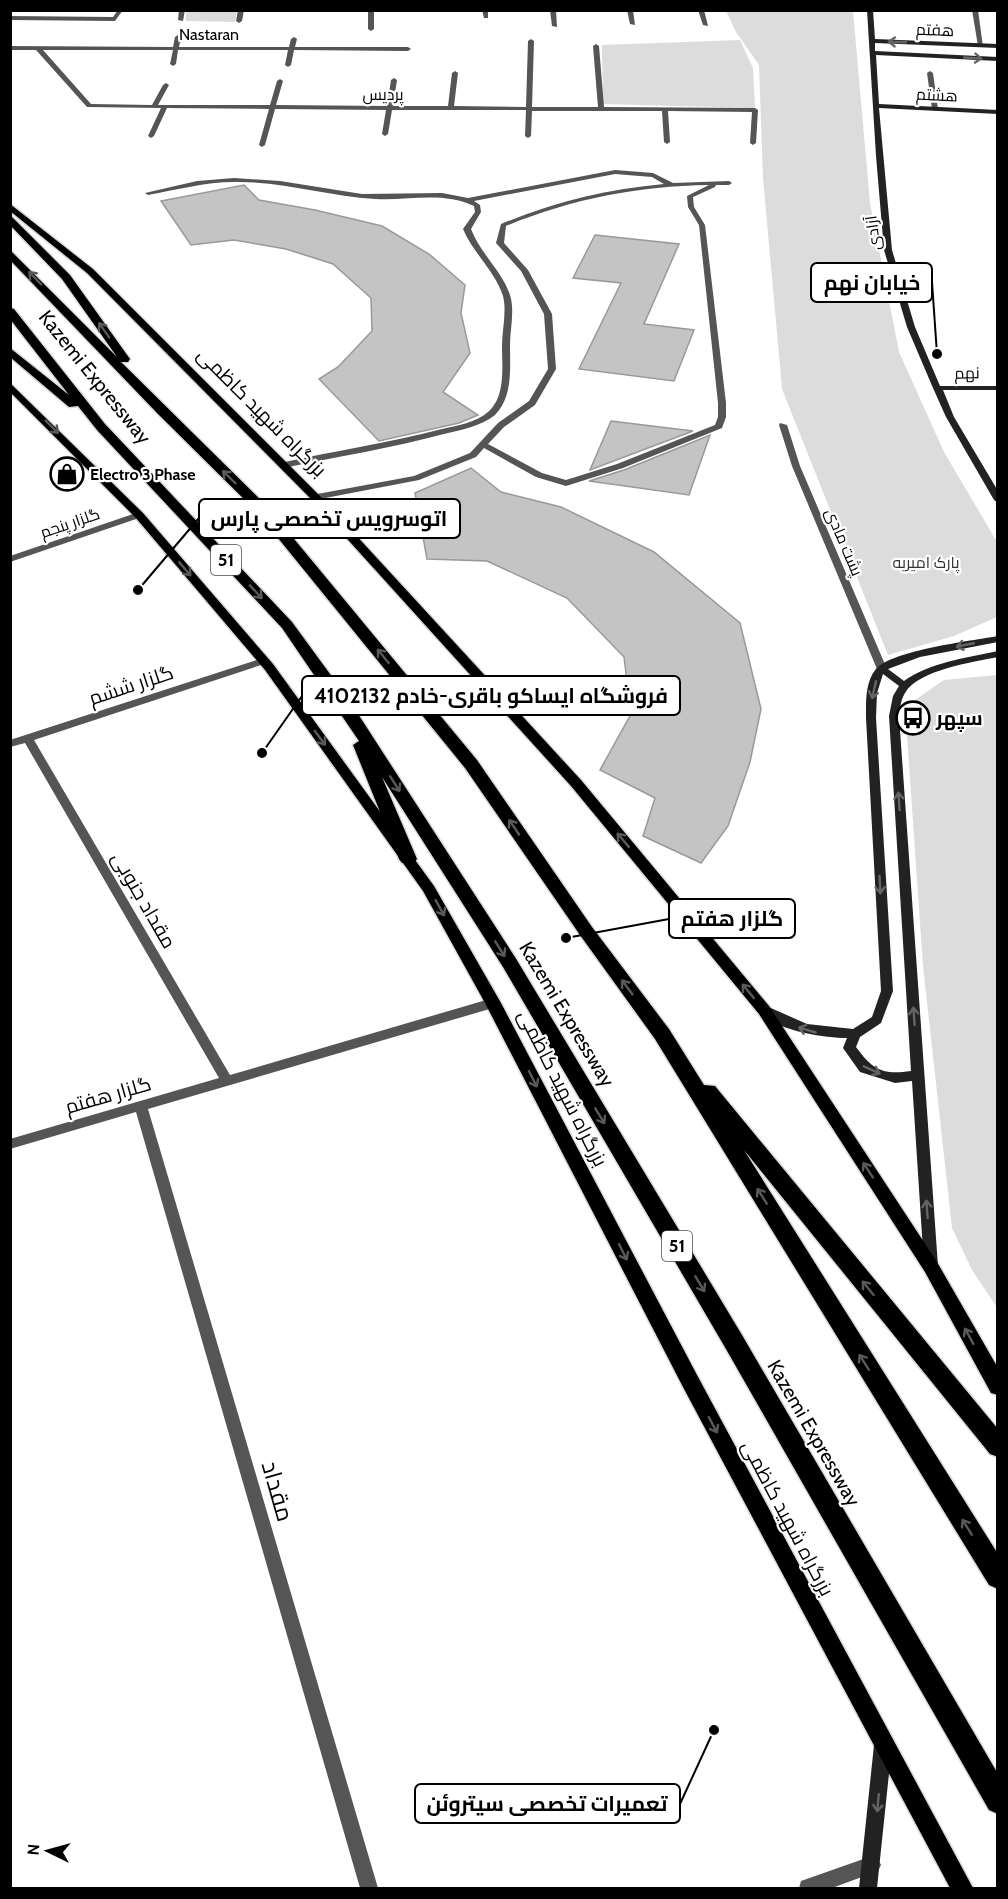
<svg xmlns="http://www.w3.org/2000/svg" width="1008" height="1899" font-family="Cabin,Cairo,sans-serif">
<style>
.green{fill:#dcdcdc}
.building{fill:#c4c4c4;stroke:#999;stroke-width:1.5}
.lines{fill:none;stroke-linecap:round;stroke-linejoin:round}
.primary-casing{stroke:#dbdbdb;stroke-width:3}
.highway-casing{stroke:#dbdbdb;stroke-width:3}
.street{fill:#555;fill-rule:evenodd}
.secondary{fill:#222;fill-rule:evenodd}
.primary{fill:#000;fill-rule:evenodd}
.highway{fill:#000;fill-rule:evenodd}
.oneway{stroke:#646464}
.oneway2{stroke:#595959}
.labels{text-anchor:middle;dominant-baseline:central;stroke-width:4.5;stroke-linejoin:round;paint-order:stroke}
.far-street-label{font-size:16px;fill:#000;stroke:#fff}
.far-poi-label{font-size:16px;font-weight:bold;fill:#000;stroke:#fff;text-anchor:start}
.far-park-label{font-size:16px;fill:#333;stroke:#fff}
.shield{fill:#fff;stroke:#4c4c4c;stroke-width:1.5}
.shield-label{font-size:18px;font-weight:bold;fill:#000}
.street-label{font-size:20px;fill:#000;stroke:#fff}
.poi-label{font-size:20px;font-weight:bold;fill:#000;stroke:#fff;text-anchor:start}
.near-street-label{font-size:24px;fill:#000;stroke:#fff}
.leader{fill:none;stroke:#000;stroke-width:2}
.callout-dot{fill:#000;stroke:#fff;stroke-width:2}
.callout{fill:#fff;stroke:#000;stroke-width:2}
.callout-label{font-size:21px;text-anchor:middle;font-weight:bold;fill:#000}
</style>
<rect width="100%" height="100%" fill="#fff"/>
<g class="green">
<polygon points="186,11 187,10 237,11 235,22 186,21"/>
<polygon points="726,11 853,11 870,203 899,352 944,452 997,542 997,617 954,636 888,655 782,389 763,178 759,65 736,32"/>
<polygon points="740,40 753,68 755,108 603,104 602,45"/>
<polygon points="997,675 998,1305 996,1306 972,1270 952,1228 923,966 905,707 944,680"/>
</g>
<g class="building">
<polygon points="244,185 259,200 315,210 382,226 429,254 465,285 461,313 470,353 443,392 478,415 459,423 379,441 319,379 338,367 372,331 371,298 333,264 286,249 234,240 191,245 161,201"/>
<polygon points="595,235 679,244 644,324 694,330 674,381 579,369 621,283 573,278"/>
<polygon points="611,421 693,431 590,470"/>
<polygon points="710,435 689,495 589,481 624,470"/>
<polygon points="471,468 501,492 561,507 654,552 740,623 761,709 750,762 728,826 701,863 643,836 655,798 600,770 631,714 624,657 567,598 487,561 427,559 415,493"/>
</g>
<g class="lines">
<defs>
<g id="primary">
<polygon points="10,204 93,269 319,495 581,780 769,1006 937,1262 998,1368 998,1395 991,1393 925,1272 759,1014 571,786 311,499 87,273 10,211"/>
<polygon points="10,383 143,513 273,664 434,886 501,1003 697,1375 973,1888 950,1888 683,1387 485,1003 423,891 265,670 135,517 10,392"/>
</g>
<g id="highway">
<polygon points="10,215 70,275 130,359 128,362 121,362 266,505 477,760 592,927 669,1029 704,1085 715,1086 998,1429 998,1457 990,1454 744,1150 998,1554 998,1589 989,1585 655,1039 580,935 465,768 256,511 158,414 10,260 10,250 117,357 62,279 10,225"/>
<polygon points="10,308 14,309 105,424 292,622 349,700 515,957 742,1335 998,1774 998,1814 989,1810 726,1349 503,967 382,777 417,859 414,863 402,863 399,859 353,745 359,741 282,628 97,430 78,406 69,407 10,357 10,348 69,395 10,319"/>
</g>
</defs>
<use href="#primary" class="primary-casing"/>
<use href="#highway" class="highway-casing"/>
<g class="street">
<polygon points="118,10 123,10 115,21 10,20 10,16 113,17"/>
<polygon points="179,10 185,10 183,21 178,20"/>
<polygon points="238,10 244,10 242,21 239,23 236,21"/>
<polygon points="368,10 374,10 374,29 371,31 368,29"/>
<polygon points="482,10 488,10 488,18 484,18"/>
<polygon points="550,10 556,10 557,27 552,26"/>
<polygon points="627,10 633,10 635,25 630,24"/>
<polygon points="698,10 704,10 708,26 703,25"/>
<polygon points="972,10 978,10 983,47 978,46"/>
<polygon points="178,35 181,37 179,47 289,47 291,39 294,37 297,39 295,47 408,47 411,49 408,51 294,50 291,65 288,67 285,65 288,50 178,50 176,64 173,66 170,64 173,50 43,50 91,104 152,105 163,85 166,83 169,85 158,105 270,105 277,81 280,79 283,81 276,105 387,106 391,80 394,78 397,80 393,106 448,106 452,73 455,71 458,73 454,106 526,107 528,41 531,39 534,41 532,107 598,107 593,46 596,44 599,46 604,107 755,108 758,110 756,143 753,145 750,143 752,112 668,111 670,142 667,144 664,142 662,111 532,111 531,136 528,138 525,136 526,110 392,110 388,134 385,136 382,134 386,110 275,109 265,145 262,147 259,145 269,109 167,108 154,136 151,138 148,136 161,108 87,107 36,50 10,50 10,46 173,47 175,37"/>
<polygon points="930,71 933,73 938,109 935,111 932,109 927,73"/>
<path d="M615,170L653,173L673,183L729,181L732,183L729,185H716L715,187L693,197L694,207L705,225L726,403V417L722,428L623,468L566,486L536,477L484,448L476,457L419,480L315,500L311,497L312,495L414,476L470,453L498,423L529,401L548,369L544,314L521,271L496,243L501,224C554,202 607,189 664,184L652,177L615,174L474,201L480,205L481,212L471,229C480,253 502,271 510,295C515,311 510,329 510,345C510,368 513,397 495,415C482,426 460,430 444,434C391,448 337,457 283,468L279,465L280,463C334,451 388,443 442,429C456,426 477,422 488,412C506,397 502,366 502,346C502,330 507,312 503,296C495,271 473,253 463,229L475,212L474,206C442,191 409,201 375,199C327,196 281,181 234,182C205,182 176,190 148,195L145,193L197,181L234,178L280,181L362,194L442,193L468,198ZM709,185L687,196L688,207L699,225L718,403V417L715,425L617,464L566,480L542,473L488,444L504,427L535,405L556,369L552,314L528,270L504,243L506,226C571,199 638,186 709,185Z"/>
<polygon points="780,423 787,425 800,466 887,669 886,671 882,672 877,669 792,466 779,425"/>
<polygon points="139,512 143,515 142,517 10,562 10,556"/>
<polygon points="263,658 268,661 267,663 34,740 230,1075 493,998 497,1000 499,1003 497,1006 493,1008 148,1109 378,1888 360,1888 136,1112 10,1149 10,1139 219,1078 25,743 10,747 10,740"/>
<polygon points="872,1856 878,1859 881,1865 878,1871 832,1888 799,1888 801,1881"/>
</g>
<g class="secondary">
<polygon points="867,10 873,10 875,39 998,44 998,48 875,43 875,51 998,57 998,61 876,55 879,104 998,110 998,114 879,108 892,250 915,327 940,386 998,386 998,390 943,390 954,417 998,491 998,503 994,500 946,417 933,388 907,327 884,250 876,156"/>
<path d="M998,636V642L920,657L888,669L904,681C931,662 966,658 998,651V657C973,662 918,670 905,693C901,699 900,708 899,716L938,1266L936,1270L931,1272L926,1270L924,1266L912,1081L895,1083L860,1072L843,1048L847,1038C823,1038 772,1030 758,1010L760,1007L764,1005L807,1024L853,1029L872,1017L881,991L866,718C866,702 865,682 876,669C893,650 971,641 998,636ZM883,674L899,686L893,696L889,716L911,1071C882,1075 873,1070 856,1047L860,1037L881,1023L893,991L876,718L877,693Z"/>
<polygon points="883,1736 889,1739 892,1745 877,1888 859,1888 874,1745 877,1739"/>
</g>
<use href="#primary" class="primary"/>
<use href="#highway" class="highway"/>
</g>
<defs><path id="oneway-shaft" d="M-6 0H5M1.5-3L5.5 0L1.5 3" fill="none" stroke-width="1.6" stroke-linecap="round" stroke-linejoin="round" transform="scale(1.5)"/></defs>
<g class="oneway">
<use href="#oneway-shaft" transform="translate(897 42) rotate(-178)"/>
<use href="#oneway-shaft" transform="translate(973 58) rotate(3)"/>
<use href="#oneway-shaft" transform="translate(965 645) rotate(169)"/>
<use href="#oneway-shaft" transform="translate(874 690) rotate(103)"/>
<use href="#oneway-shaft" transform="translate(899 801) rotate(-94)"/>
<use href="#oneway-shaft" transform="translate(880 885) rotate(87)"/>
<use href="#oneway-shaft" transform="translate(914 1016) rotate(-94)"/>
<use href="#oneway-shaft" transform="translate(807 1030) rotate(-164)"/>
<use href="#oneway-shaft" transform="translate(872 1070) rotate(24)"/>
<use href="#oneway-shaft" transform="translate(927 1209) rotate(-94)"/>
<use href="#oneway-shaft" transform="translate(878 1803) rotate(95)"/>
</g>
<g class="oneway2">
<use href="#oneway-shaft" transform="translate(35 278) rotate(-134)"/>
<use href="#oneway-shaft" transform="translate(104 330) rotate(-125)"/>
<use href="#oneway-shaft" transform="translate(52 427) rotate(45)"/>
<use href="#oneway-shaft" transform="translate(229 477) rotate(-136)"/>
<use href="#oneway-shaft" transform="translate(185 569) rotate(50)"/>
<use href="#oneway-shaft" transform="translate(256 592) rotate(47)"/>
<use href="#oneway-shaft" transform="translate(383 656) rotate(-129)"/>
<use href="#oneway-shaft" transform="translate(320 738) rotate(54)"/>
<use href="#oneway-shaft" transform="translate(395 784) rotate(58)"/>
<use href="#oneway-shaft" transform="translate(514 827) rotate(-124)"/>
<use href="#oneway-shaft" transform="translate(623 840) rotate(-130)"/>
<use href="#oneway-shaft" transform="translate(440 908) rotate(61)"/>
<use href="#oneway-shaft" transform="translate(500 949) rotate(58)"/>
<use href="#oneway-shaft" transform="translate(627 987) rotate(-127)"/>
<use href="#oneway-shaft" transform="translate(748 991) rotate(-130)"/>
<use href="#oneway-shaft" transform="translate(533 1079) rotate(63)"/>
<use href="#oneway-shaft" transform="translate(600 1116) rotate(59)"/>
<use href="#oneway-shaft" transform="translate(868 1170) rotate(-123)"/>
<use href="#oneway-shaft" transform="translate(762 1196) rotate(-122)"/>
<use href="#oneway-shaft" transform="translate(623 1252) rotate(63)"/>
<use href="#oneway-shaft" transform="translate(700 1284) rotate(59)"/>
<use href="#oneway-shaft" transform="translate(868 1288) rotate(-129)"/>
<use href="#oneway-shaft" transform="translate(969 1336) rotate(-119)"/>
<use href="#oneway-shaft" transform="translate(864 1362) rotate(-122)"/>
<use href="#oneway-shaft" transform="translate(713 1425) rotate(62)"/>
<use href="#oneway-shaft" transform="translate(967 1527) rotate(-122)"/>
</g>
<defs>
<symbol id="shop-ring" viewBox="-11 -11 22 22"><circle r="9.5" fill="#fff" stroke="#000" stroke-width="1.5"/><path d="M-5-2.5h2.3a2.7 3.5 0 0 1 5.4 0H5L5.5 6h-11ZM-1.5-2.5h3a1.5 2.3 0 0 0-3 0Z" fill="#000"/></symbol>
<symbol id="bus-ring" viewBox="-11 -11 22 22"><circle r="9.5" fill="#fff" stroke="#000" stroke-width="1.5"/><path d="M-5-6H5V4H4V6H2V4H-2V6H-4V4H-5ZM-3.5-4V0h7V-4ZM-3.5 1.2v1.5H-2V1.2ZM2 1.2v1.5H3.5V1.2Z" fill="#000"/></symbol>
</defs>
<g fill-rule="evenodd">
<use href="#shop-ring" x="48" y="455" width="38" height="38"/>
<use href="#bus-ring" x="894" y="699" width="38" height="38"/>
</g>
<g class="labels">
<g class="far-street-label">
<text transform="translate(935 30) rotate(2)">هفتم</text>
<text x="209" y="34">Nastaran</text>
<text x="383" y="94">پردیس</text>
<text transform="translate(937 95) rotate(3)">هشتم</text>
<text transform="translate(873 233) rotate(-97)">آزادی</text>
<text transform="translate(967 373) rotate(-1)">نهم</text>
<text transform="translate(70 523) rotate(-19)">گلزار پنجم</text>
<text transform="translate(844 542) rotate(67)">پشت مادی</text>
</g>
<g class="far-poi-label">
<text x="90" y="474">Electro 3 Phase</text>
</g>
<g class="far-park-label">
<text x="926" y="562">پارک امیریه</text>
</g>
<g class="shield">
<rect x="211" y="545" width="30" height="30" rx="4.5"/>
<rect x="662" y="1231" width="30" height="30" rx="4.5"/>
</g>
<g class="shield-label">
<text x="226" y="560">51</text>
<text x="677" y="1246">51</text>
</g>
<g class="street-label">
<text transform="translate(95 377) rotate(51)">Kazemi Expressway</text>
<text transform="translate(262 412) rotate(45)">بزرگراه شهید کاظمی</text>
<text transform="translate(131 685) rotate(-18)">گلزار ششم</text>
<text transform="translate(144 900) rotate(60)">مقداد جنوبی</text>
<text transform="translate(567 1014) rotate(59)">Kazemi Expressway</text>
<text transform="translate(563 1088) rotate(63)">بزرگراه شهید کاظمی</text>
<text transform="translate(108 1095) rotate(-16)">گلزار هفتم</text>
<text transform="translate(814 1433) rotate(60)">Kazemi Expressway</text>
<text transform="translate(788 1518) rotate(62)">بزرگراه شهید کاظمی</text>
</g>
<g class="poi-label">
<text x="936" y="718">سپهر</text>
</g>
<g class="near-street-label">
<text transform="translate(278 1491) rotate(74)">مقداد</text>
</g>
</g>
<path class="leader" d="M937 354L932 282M138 590L199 518M262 753L302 696M566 938L669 919M714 1730L680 1804"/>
<g class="callout-dot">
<circle cx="937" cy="354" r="6"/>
<circle cx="138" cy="590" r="6"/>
<circle cx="262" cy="753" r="6"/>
<circle cx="566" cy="938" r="6"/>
<circle cx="714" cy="1730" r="6"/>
</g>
<g class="callout">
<rect x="811" y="263" width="121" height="39" rx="6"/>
<rect x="199" y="499" width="261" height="39" rx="6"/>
<rect x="302" y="676" width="378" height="39" rx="6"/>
<rect x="669" y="899" width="126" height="39" rx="6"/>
<rect x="415" y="1784" width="265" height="39" rx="6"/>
</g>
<g class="callout-label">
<text x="872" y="290">خیابان نهم</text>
<text x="329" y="526">اتوسرویس تخصصی پارس</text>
<text x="491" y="703">فروشگاه ایساکو باقری-خادم 4102132</text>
<text x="732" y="926">گلزار هفتم</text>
<text x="547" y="1811">تعمیرات تخصصی سیتروئن</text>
</g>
<rect width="1008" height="1899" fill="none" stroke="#000000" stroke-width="24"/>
<g transform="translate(48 1851) rotate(275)" stroke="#ffffff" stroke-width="4.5" paint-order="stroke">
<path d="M0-4.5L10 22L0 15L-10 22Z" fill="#000000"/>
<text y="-9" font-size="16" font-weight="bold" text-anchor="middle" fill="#000000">N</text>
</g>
</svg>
